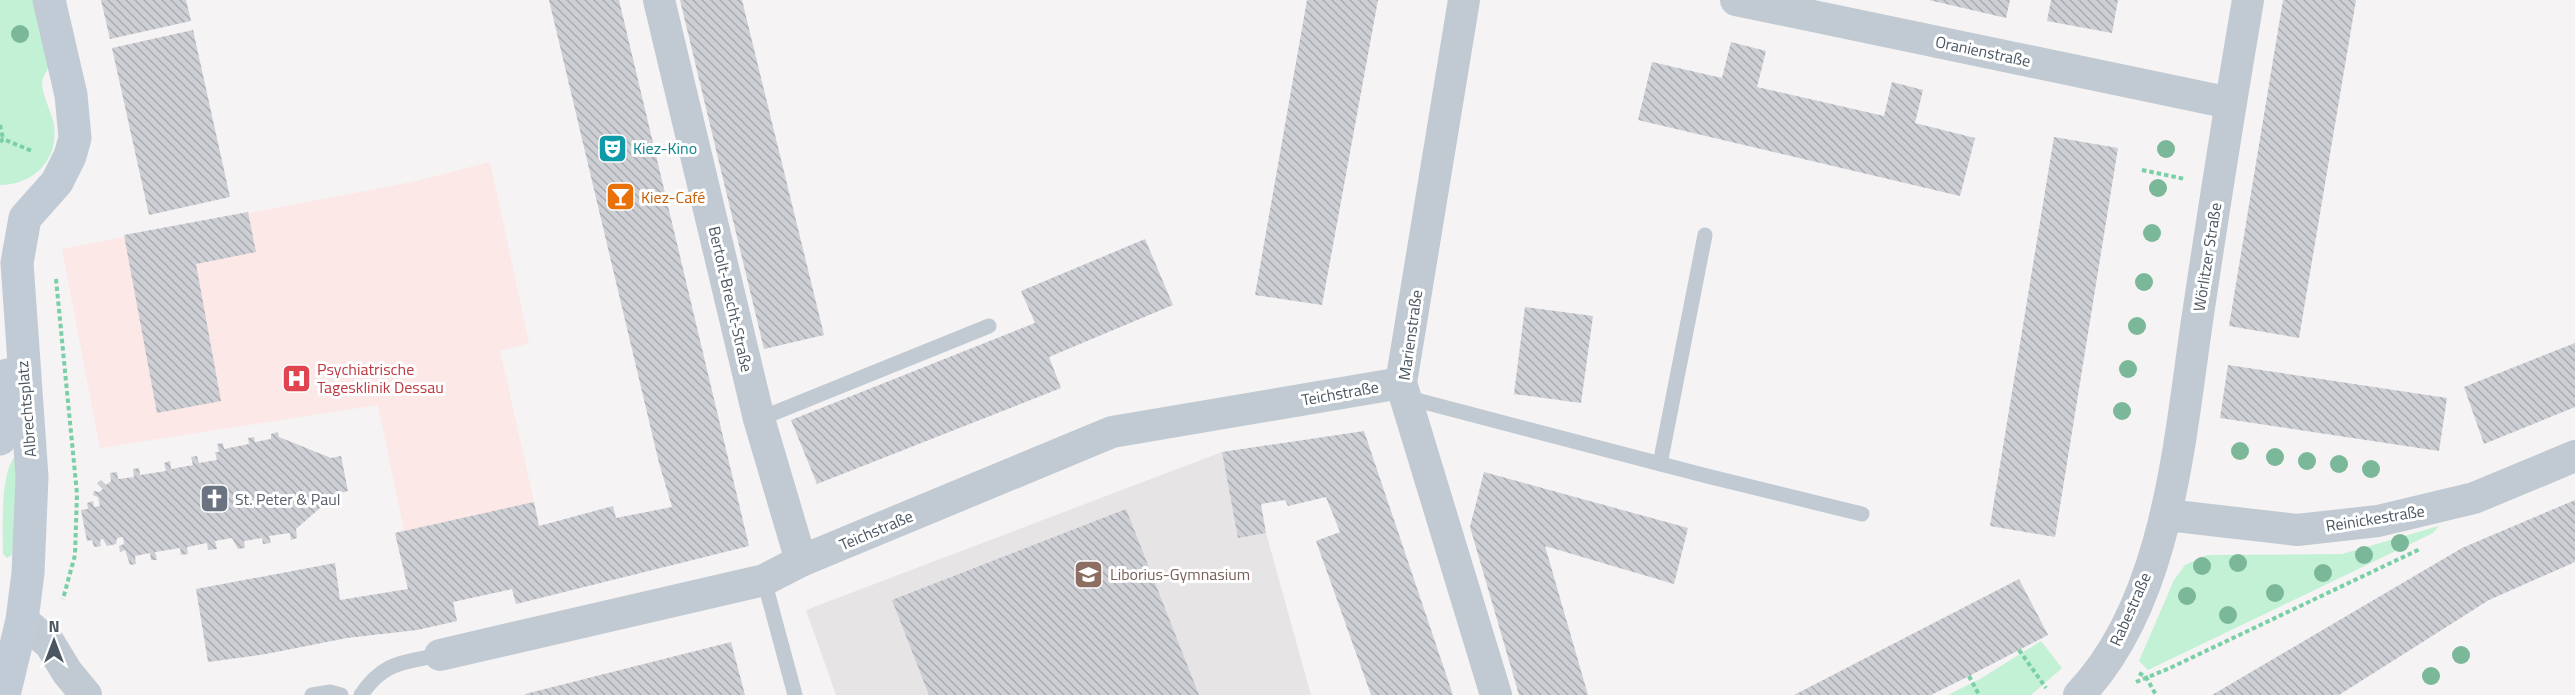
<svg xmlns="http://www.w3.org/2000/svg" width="2575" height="695" font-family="'Titillium Web',sans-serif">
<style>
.education{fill:#e6e4e5}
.medical{fill:#fce8e6}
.grass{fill:#c3f1d5}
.building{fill:url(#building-back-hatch)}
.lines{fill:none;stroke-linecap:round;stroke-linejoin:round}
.path{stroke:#7ad0a6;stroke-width:4;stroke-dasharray:4.5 3;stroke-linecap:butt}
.service{stroke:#c1cad2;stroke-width:15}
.minor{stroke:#c1cad2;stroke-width:32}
.secondary{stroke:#c1cbd6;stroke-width:33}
.tree{fill:#7bb799}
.labels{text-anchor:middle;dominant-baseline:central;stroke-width:6;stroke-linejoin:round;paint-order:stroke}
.street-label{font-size:16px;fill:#4a5661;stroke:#fff}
.culture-label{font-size:16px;fill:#0d838f;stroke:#fff;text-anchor:start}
.food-label{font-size:16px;fill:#c56008;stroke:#fff;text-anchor:start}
.health-label{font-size:16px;fill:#be3a42;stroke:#fff;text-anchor:start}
.worship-label{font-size:16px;fill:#5b616d;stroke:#fff;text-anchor:start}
.education-label{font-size:16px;fill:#785e54;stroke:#fff;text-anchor:start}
</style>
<defs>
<pattern id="building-back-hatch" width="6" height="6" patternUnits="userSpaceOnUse" patternTransform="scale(1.5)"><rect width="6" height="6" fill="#cdcfd5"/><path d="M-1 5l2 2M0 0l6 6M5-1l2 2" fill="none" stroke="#a8abb0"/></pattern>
</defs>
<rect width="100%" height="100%" fill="#f5f3f3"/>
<polygon class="education" points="1222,452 1238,537 1266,533 1311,695 836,695 806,610"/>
<polygon class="medical" points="490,162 529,343 500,351 555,595 516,604 512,589 453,602 457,621 417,630 395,533 404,530 378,405 100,448 62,249 412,182"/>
<g class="grass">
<path d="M0,0H33C36,13 50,57 48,68C47,72 43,76 42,81C41,94 52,112 54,125C59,160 33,185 0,185Z"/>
<path d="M14,458L19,463L16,524L12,555L7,558L3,554C3,531 0,476 14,458Z"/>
<polygon points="2439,526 2433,533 2148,670 2139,661 2174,580 2185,565 2207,555 2342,554"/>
<polygon points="2041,641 2062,668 2031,695 1948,695 1980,679"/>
</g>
<g class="building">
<polygon points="101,0 186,0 191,21 110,39"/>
<polygon points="549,0 619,0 749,546 516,604 512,589 453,602 457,621 417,630 347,638 266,654 208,662 196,589 335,563 340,600 408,589 395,533 534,502 539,526 613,506 616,518 672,507 659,463"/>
<polygon points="680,0 742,0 824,335 764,349"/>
<polygon points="1307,0 1378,0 1322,305 1255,295"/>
<polygon points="1929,0 2010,0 2006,18"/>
<polygon points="2051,0 2118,0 2112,33 2047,21"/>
<polygon points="2283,0 2356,0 2299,338 2229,326"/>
<polygon points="193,30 230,197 149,215 112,48"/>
<polygon points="1731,42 1766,51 1757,87 1884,116 1892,82 1923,90 1915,123 1975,138 1960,196 1638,120 1652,62 1722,78"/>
<polygon points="2054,137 2118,148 2055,537 1990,526"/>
<polygon points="248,212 256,252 196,264 221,401 157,413 124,235"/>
<polygon points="1145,239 1173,305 1049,357 1061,388 817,484 791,420 1035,323 1021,291"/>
<polygon points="1525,307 1593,316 1581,403 1514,394"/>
<polygon points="2575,343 2575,407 2484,444 2464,387"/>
<polygon points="2228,365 2447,398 2439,451 2220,418"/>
<polygon points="1364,431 1453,695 1371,695 1316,541 1340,532 1326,497 1288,506 1285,500 1261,504 1266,533 1238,538 1222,452"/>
<polygon points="278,432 279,437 331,458 341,456 348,491 336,494 296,529 297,538 291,540 290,533 269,536 271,543 263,544 262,538 244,541 245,548 238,549 232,538 215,541 217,549 208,550 207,543 187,547 188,554 181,555 180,548 155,552 157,560 151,560 150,553 135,556 136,564 130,565 125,550 120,552 119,546 124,544 123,537 117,538 116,544 107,546 103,539 100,540 101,546 94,547 92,540 87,541 81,510 88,509 87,503 93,501 94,507 100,506 98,497 93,495 94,491 99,492 103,489 97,483 101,480 106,485 111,481 110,473 117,472 118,479 134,477 133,469 139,468 140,475 166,471 164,463 170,461 171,469 193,465 191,457 197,456 199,463 217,460 215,452 219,452 217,444 223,443 224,449 249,444 248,438 254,437 255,442 271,439 271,434"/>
<polygon points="1484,472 1688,528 1674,584 1545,546 1588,695 1519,695 1470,527"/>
<polygon points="2575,500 2575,562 2489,600 2339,695 2212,695 2462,548"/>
<polygon points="1126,509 1199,695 929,695 892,600"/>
<polygon points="2019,579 2048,635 1969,676 1931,695 1794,695"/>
<polygon points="731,642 745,695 525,695 525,694"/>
</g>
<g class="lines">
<g class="path">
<polyline points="0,125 3,139"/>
<polyline points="0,142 3,139 32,151"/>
<polyline points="2142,170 2185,179"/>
<polyline points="56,279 77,494 75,555 63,599"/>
<polyline points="2019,650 2046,688"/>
<polyline points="2139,673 2146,677 2156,695"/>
<polyline points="1969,676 1979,695"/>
<polyline points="2136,682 2170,668 2420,549"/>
</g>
<g class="service">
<polyline points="1405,397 1703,475 1862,514"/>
<polyline points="759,419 989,326"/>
<polyline points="1660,464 1705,235"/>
<polyline points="764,580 795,695"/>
<polyline points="312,695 330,692 341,695"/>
<path d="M361,695C384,661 403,663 440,655"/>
</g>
<g class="minor">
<polyline points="659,0 759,419 801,561"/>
<polyline points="1464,0 1401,383 1496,695"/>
<polyline points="1736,0 2230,103"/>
<polyline points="2167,515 2297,530 2378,521 2474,498 2575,456"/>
<polyline points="22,620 50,644 67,672 86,695"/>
<polyline points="440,655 764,580 801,561 1112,432 1401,383"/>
<path d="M2079,695C2172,598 2180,428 2200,301C2215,201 2231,100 2248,0"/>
</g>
<g class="secondary">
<polyline points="0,439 8,400 7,375"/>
<polyline points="4,695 22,620 28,573 32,477 17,263 25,218 57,182 70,156 75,138 71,95 49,0"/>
</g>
</g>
<g class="tree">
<circle cx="20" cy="34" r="9"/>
<circle cx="2166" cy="149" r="9"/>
<circle cx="2158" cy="188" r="9"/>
<circle cx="2152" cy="233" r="9"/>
<circle cx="2144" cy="282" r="9"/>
<circle cx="2137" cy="326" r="9"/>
<circle cx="2128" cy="369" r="9"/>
<circle cx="2122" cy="411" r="9"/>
<circle cx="2240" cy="451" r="9"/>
<circle cx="2275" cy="457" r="9"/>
<circle cx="2307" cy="461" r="9"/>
<circle cx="2339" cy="464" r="9"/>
<circle cx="2371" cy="469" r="9"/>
<circle cx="2400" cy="543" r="9"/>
<circle cx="2364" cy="555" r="9"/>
<circle cx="2238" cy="563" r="9"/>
<circle cx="2202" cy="566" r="9"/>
<circle cx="2323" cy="573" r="9"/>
<circle cx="2275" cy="593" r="9"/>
<circle cx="2187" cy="596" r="9"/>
<circle cx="2228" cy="615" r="9"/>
<circle cx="2461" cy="655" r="9"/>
<circle cx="2431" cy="676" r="9"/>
</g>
<defs>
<symbol id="theatre-square" viewBox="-11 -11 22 22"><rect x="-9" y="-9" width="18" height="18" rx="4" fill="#0f9aa8" stroke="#fff"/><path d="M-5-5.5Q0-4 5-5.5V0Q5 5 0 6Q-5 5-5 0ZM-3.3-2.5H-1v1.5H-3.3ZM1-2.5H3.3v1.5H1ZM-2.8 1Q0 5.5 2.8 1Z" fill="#fff"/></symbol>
<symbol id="bar-square" viewBox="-11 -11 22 22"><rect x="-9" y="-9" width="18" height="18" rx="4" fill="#e8710a" stroke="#fff"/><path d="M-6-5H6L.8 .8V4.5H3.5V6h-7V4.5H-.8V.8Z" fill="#fff"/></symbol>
<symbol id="hospital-square" viewBox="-11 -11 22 22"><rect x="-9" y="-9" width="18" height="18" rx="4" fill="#e0444e" stroke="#fff"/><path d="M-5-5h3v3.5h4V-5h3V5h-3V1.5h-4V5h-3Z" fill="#fff"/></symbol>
<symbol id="church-square" viewBox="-11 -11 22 22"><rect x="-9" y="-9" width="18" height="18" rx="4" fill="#6b7280" stroke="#fff"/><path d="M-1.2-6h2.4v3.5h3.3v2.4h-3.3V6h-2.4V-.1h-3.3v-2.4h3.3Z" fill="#fff"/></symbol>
<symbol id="school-square" viewBox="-11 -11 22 22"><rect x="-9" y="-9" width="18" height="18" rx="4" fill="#8d6e63" stroke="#fff"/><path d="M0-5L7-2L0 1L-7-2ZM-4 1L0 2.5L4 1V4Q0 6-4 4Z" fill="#fff"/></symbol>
</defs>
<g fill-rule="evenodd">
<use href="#theatre-square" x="596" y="132" width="33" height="33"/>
<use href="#bar-square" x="604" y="180" width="33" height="33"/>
<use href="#hospital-square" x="280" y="362" width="33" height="33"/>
<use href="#church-square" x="198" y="482" width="33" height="33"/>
<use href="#school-square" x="1072" y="558" width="33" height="33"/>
</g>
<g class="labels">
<g class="street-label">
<text transform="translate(1983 51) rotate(12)">Oranienstraße</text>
<text transform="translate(2207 257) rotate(-81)">Wörlitzer Straße</text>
<text transform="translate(731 299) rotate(77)">Bertolt-Brecht-Straße</text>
<text transform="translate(1410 335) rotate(-82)">Marienstraße</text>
<text transform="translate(1340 393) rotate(-10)">Teichstraße</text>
<text transform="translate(26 409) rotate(-95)">Albrechtsplatz</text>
<text transform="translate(2375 518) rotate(-9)">Reinickestraße</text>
<text transform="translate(876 530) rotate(-23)">Teichstraße</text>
<text transform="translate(2130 609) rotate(-66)">Rabestraße</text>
</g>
<g class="culture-label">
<text x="633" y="148">Kiez-Kino</text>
</g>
<g class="food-label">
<text x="641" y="197">Kiez-Café</text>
</g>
<g class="health-label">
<text x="317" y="369">Psychiatrische<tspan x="317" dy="18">Tagesklinik Dessau</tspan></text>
</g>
<g class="worship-label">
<text x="235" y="499">St. Peter &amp; Paul</text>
</g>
<g class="education-label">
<text x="1110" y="574">Liborius-Gymnasium</text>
</g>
</g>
<g transform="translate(54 641)" stroke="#ffffff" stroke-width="4.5" paint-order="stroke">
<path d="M0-4.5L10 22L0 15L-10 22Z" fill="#4a5661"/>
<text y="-9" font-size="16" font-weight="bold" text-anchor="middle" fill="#4a5661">N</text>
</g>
</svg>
